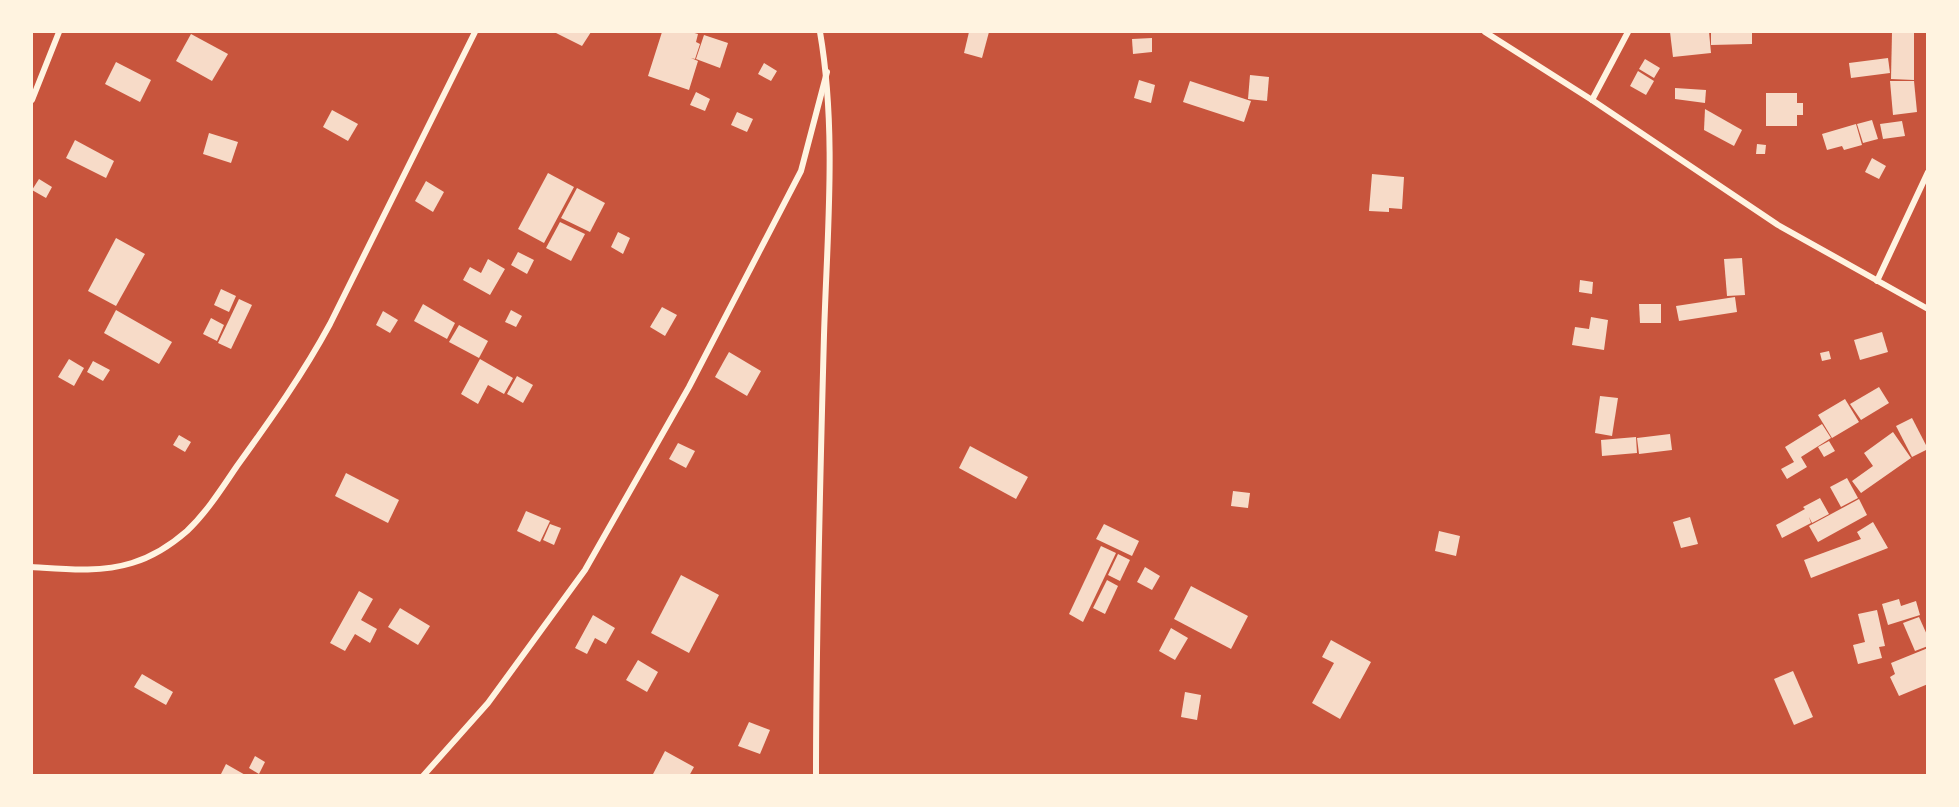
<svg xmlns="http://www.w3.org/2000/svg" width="1959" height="807" font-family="'Noto Sans',sans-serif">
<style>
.building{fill:#f7dbc8}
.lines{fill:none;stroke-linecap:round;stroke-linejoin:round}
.minor{stroke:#fff3e0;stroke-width:6}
</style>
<rect width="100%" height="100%" fill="#c8553d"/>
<g class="building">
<polygon points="554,32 591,32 582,46"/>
<polygon points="662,32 691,32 698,34 696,42 700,44 695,59 691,58 698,61 689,90 648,76"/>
<polygon points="969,32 989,32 982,58 964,53"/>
<polygon points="1670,32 1709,32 1711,53 1673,57"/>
<polygon points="1711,32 1752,32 1752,44 1711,45"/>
<polygon points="1892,32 1914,32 1914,80 1891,79"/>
<polygon points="191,34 228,54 212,81 176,61"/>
<polygon points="704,35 728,43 720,68 696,59"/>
<polygon points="1152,38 1152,52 1133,54 1132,39"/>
<polygon points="1888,58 1890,73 1851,78 1849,63"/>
<polygon points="1645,59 1660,68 1654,78 1639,69"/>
<polygon points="116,62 151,80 140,102 105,84"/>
<polygon points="764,63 777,71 771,81 758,74"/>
<polygon points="1638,71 1654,81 1646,95 1630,86"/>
<polygon points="1250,75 1269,77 1267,101 1248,99"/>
<polygon points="1139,80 1155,85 1151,103 1134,98"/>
<polygon points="1190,81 1251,101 1244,122 1183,102"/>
<polygon points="1890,81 1914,81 1917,112 1893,115"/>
<polygon points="1675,88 1706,90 1705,103 1675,99"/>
<polygon points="696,92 710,99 705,111 690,105"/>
<polygon points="1766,93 1797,93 1797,103 1803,103 1803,115 1797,115 1797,126 1766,126"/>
<polygon points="1705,109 1742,130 1734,146 1704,130"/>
<polygon points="332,110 358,124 348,141 323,127"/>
<polygon points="737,112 753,119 747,132 731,125"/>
<polygon points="1872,120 1878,139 1863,143 1857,124"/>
<polygon points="1902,121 1905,136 1883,139 1880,124"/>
<polygon points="1856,124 1862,145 1844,150 1842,146 1827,150 1822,134"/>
<polygon points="209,133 238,142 231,163 203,154"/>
<polygon points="75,140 114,161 106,178 66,158"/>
<polygon points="1757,144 1766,145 1765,154 1756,154"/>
<polygon points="1872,158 1886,166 1879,179 1865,172"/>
<polygon points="548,173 574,187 544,243 518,229"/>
<polygon points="1372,174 1404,177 1402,209 1389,208 1389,212 1369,211"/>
<polygon points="39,179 52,187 46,198 32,190"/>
<polygon points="426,181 444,192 433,212 415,201"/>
<polygon points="577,188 605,203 590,232 561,218"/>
<polygon points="560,222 585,234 571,261 546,248"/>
<polygon points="618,232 630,238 623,254 611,247"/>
<polygon points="116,238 145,254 116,306 88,291"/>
<polygon points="518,252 534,260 527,274 511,265"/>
<polygon points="1742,258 1745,295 1727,296 1724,259"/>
<polygon points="488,259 505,269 490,295 463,280 470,267 481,273"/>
<polygon points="1580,280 1593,282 1592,294 1579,292"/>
<polygon points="221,289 236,296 229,312 214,305"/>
<polygon points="1735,297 1737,312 1679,321 1676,306"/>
<polygon points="239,299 252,305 231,349 218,343"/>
<polygon points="423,304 455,323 447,339 414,321"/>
<polygon points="1639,304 1661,304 1661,323 1640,323"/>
<polygon points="662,307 677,315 665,336 650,327"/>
<polygon points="116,310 172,342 159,364 104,333"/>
<polygon points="511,310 522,316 516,327 505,322"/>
<polygon points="383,311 398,320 390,333 376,325"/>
<polygon points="1591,317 1608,320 1604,350 1572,345 1575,327 1589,329"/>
<polygon points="211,318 224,325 217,341 203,334"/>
<polygon points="459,325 488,341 479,358 449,342"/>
<polygon points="1882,332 1888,352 1860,360 1854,340"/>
<polygon points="1829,351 1831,359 1822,361 1820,353"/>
<polygon points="729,352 761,371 747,396 715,377"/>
<polygon points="69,359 84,368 74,386 58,377"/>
<polygon points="480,359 513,378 504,394 488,385 478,404 461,394"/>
<polygon points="93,361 110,370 103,381 87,372"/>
<polygon points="517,376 533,385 523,403 507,394"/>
<polygon points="1879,387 1889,403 1861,420 1850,404"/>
<polygon points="1600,396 1618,398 1612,436 1595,433"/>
<polygon points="1845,399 1859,422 1832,438 1818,415"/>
<polygon points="1912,418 1928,449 1912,457 1896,426"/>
<polygon points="1822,424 1831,438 1801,457 1807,467 1787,479 1781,469 1794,462 1785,447"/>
<polygon points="1893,432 1911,458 1861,493 1852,481 1873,466 1864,453"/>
<polygon points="1670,434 1672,450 1639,454 1637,438"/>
<polygon points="179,435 191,442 185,452 173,445"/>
<polygon points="1636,437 1637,453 1602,456 1601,440"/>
<polygon points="1829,441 1835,451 1824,457 1818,447"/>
<polygon points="678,443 695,451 686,468 669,459"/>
<polygon points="970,446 1028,477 1016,499 959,468"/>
<polygon points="346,473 399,500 388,523 335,496"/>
<polygon points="1847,478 1858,498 1841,507 1830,487"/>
<polygon points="1233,491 1250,493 1248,508 1231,506"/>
<polygon points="1820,498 1829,514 1812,523 1809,517 1811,523 1782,538 1776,525 1805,509 1803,507"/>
<polygon points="1859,499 1867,515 1818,542 1809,526"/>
<polygon points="526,511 550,521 540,542 517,531"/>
<polygon points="1690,517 1698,544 1681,548 1673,522"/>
<polygon points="1873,522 1888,548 1811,578 1804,560 1861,539 1857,532"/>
<polygon points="550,524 561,528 554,545 543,540"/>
<polygon points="1104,524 1139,541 1132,556 1096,539"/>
<polygon points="1439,531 1460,536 1456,556 1435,551"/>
<polygon points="1101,546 1116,553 1083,622 1069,614"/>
<polygon points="1118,554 1130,560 1120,581 1108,575"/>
<polygon points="1145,567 1160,576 1152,590 1137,582"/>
<polygon points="681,575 719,595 689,653 651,633"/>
<polygon points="1107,580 1118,586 1105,614 1093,608"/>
<polygon points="1191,586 1248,616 1231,649 1174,619"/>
<polygon points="359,591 373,599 361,620 377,629 370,643 355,634 345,651 330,643"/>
<polygon points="1899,599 1901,606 1916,601 1920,615 1888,625 1882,604"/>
<polygon points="400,608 430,626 418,645 388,627"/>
<polygon points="1877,610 1885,646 1879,647 1882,658 1858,664 1853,645 1865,642 1858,614"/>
<polygon points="593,615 615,628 606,644 595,638 587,654 575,648"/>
<polygon points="1919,617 1928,637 1928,646 1915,651 1903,623"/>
<polygon points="1171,628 1188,638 1175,660 1159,651"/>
<polygon points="1331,640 1371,662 1340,719 1312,703 1334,663 1322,657"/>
<polygon points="1928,648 1928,684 1899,696 1890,677 1895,674 1891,663"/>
<polygon points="638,660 658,672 647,692 626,680"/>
<polygon points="1793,671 1813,717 1794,725 1774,679"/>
<polygon points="142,674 173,692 166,705 134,687"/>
<polygon points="1185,692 1201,695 1197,720 1181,717"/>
<polygon points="749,722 770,730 760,754 738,746"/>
<polygon points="665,751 694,767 689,776 652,776"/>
<polygon points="255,756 265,762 259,774 249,768"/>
<polygon points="226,764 247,776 220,776"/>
</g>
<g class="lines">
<g class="minor">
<polyline points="1485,32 1592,100 1778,225 1928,309"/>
<polyline points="32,100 59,32"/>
<polyline points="1592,100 1628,32"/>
<polyline points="1877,281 1928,172"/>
<path d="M32,567C64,569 100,573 132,563C152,557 171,545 187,531C207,512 222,488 237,466C271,419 303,374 330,324L475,32"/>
<polyline points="423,776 488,703 585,570 689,387 801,171 827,72"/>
<path d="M816,776C816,629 820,482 824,335C827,235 837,131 820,32"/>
</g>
</g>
<rect width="1959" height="807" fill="none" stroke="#fff3e0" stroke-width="66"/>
</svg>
